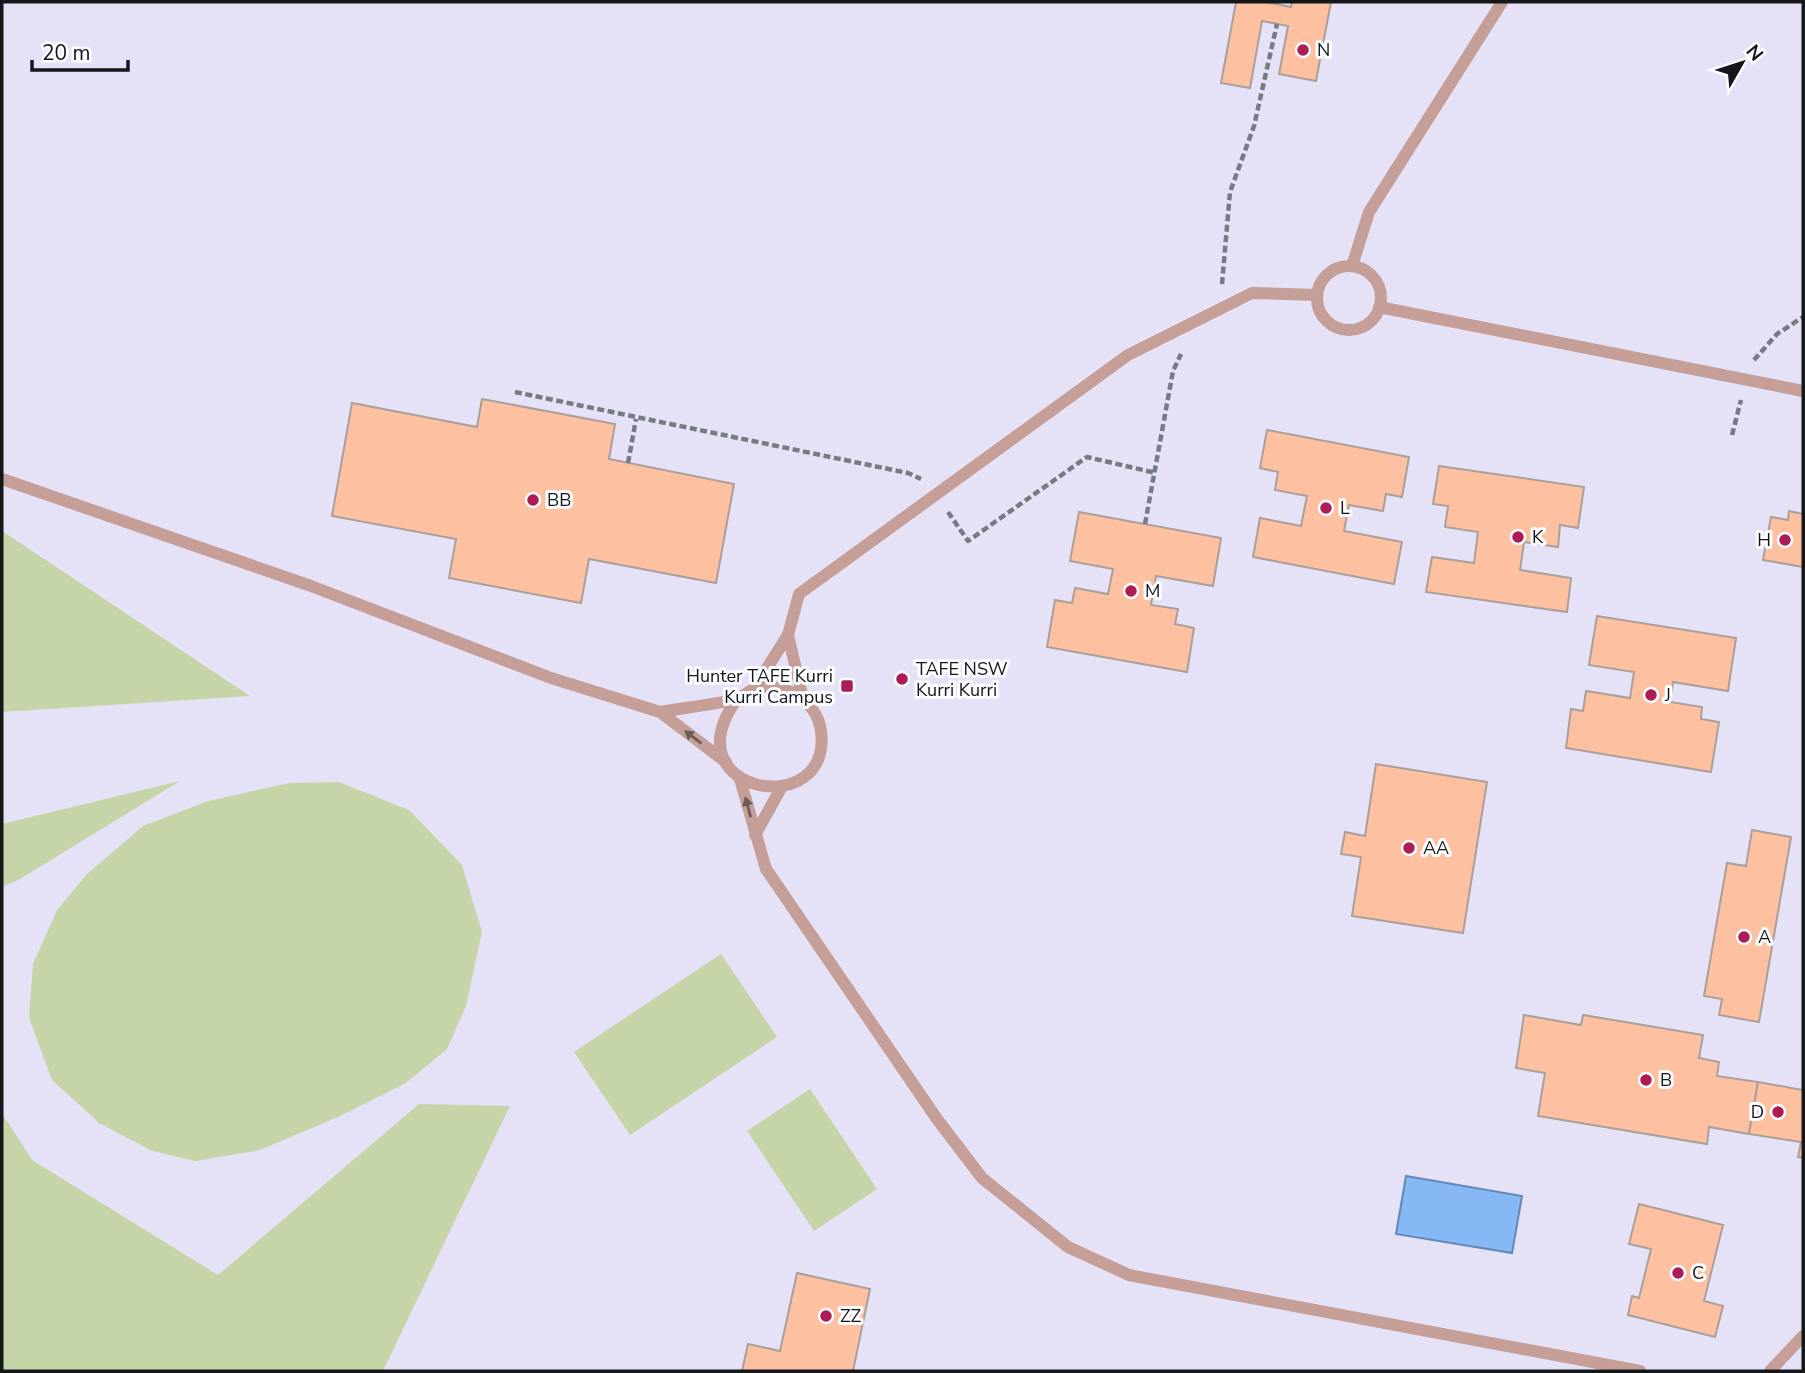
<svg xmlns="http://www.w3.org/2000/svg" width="1805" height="1373" font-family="'Nunito Sans',sans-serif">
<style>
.education{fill:#e5e2f8}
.green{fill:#c6d5a8}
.water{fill:#87b8f6;stroke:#6488b4;stroke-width:2}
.building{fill:#fdc0a1;stroke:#ab9f99;stroke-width:2}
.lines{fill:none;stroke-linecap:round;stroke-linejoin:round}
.path{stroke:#767b82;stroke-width:4.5;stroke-dasharray:7 3.5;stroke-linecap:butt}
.service{stroke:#c49e97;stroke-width:12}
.oneway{fill:#6c5a58}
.poi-dot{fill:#ad1d55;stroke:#fbfdff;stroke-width:2.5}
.labels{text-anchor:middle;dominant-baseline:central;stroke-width:6;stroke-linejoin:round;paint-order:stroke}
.poi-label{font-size:18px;fill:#14171a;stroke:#fbfdff;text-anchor:start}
</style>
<rect width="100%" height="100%" fill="#e8f0fa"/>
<polygon class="education" points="2,2 1803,2 1803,1371 81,1371 2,1355"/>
<g class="green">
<polygon points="2,531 250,696 2,712"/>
<polygon points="180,781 20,879 2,887 2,824"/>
<polygon points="339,782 409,810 462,865 482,932 466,1006 447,1049 406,1083 338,1117 260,1150 196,1161 152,1151 99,1123 52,1080 29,1018 33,964 57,910 87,874 143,826 208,801 289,783"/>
<polygon points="721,954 777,1037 630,1135 574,1052"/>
<polygon points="810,1089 877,1189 814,1231 747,1131"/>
<polygon points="419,1104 510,1106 383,1371 2,1371 2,1113 32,1160 218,1275"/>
</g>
<polygon class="water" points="1406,1176 1522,1196 1512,1253 1396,1234"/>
<g class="building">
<polygon points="1236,2 1266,2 1291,7 1292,2 1331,2 1316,81 1279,74 1288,26 1262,21 1250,88 1221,83"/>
<polygon points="482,399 615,424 609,459 734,484 716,583 589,559 581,603 449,578 456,539 332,516 352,403 477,427"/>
<polygon points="1267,430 1409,457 1402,497 1386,494 1383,511 1349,505 1344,531 1402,542 1394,584 1253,557 1260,518 1301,526 1307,496 1275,490 1278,472 1260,468"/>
<polygon points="1439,466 1584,487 1578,528 1560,525 1558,547 1524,542 1520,570 1571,578 1567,612 1426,592 1432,557 1474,563 1478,532 1445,527 1448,506 1433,504"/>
<polygon points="1789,511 1803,514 1803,567 1763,560 1771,517 1788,520"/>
<polygon points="1079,512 1221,538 1213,586 1156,576 1151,605 1178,609 1175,624 1194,628 1187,672 1047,647 1055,600 1072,603 1075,588 1108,594 1113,569 1070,561"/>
<polygon points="1597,616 1736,638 1728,691 1673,682 1670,702 1702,707 1701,719 1719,722 1711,772 1566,748 1571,709 1583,711 1586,691 1630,698 1634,672 1589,665"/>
<polygon points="1376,764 1487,782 1463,933 1352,916 1361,857 1341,854 1345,832 1365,836"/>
<polygon points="1752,830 1791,837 1759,1022 1719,1015 1722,999 1704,996 1727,863 1746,866"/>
<polygon points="1524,1015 1581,1025 1583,1015 1703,1035 1699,1058 1719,1062 1717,1076 1758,1082 1749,1134 1709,1127 1707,1144 1538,1116 1545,1073 1516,1068"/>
<polygon points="1758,1082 1803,1090 1803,1158 1798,1157 1801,1142 1749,1134"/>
<polygon points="1639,1204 1723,1225 1704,1301 1723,1306 1715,1337 1628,1315 1632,1296 1639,1298 1651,1249 1629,1244"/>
<polygon points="797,1273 870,1289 853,1371 742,1371 748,1344 780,1351"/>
</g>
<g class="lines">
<g class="path">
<polyline points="1222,284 1230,192 1254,126 1277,24"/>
<polyline points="1754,360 1777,334 1803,317"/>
<polyline points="515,392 908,473 921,479"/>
<polyline points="1732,435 1741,400"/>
<polyline points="628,463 636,419"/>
<polyline points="948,512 968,541 1087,457 1156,473"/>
<polyline points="1145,524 1173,371 1181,354"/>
</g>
<g class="service">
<polyline points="1352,266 1369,212 1502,2"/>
<circle cx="1349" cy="298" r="32"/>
<polyline points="1379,307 1803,391"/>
<polyline points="2,479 311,586 551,678 660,712 726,762"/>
<polyline points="788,635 803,699"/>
<polyline points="753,690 788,635 799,594 1128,355 1252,293 1317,295"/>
<path d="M660,712C684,708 709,705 733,700C741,698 746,693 752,690C782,679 817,700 821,731C833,822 668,794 737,699"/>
<polyline points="740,779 766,869 937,1119 982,1178 1068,1247 1129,1275 1640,1371"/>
<polyline points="755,835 781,788"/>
<polyline points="1770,1371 1803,1336"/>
</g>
</g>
<defs><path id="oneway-solid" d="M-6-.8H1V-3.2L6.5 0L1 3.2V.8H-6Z" transform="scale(1.75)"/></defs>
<g class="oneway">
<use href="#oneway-solid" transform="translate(693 737) rotate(-143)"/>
<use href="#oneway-solid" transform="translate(748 807) rotate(-105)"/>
</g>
<g class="poi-dot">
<circle cx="1303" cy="50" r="7"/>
<circle cx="533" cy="500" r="7"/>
<circle cx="1326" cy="508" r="7"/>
<circle cx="1518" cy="537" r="7"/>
<circle cx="1785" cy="540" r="7"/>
<circle cx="1131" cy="591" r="7"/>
<circle cx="902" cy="679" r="7"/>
<rect x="840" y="679" width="14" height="14" rx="3.5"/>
<circle cx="1651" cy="695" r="7"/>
<circle cx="1409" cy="848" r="7"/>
<circle cx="1744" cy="937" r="7"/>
<circle cx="1646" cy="1080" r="7"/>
<circle cx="1778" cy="1112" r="7"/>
<circle cx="1678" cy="1273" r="7"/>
<circle cx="826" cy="1316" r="7"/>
</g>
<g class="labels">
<g class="poi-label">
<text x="1317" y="50">N</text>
<text x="547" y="500">BB</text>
<text x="1340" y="508">L</text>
<text x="1532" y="537">K</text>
<text x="1771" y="540" text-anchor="end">H</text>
<text x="1145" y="591">M</text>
<text x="916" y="669">TAFE NSW<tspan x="916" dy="21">Kurri Kurri</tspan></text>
<text x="833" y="676" text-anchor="end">Hunter TAFE Kurri<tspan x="833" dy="21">Kurri Campus</tspan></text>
<text x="1665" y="695">J</text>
<text x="1423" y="848">AA</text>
<text x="1758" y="937">A</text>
<text x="1660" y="1080">B</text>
<text x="1764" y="1112" text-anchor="end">D</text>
<text x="1692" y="1273">C</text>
<text x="840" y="1316">ZZ</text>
</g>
</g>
<rect width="1805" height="1373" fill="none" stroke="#14171a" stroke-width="7"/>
<g transform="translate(1742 63) rotate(51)" stroke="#fbfdff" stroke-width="5" paint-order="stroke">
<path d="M0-5L12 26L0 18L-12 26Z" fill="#14171a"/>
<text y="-10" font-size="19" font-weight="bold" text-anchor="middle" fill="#14171a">N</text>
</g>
<path d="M32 60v10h96v-10" fill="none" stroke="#14171a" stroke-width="3.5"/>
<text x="42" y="60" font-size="21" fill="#14171a" stroke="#fbfdff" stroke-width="5" paint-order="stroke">20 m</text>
</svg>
